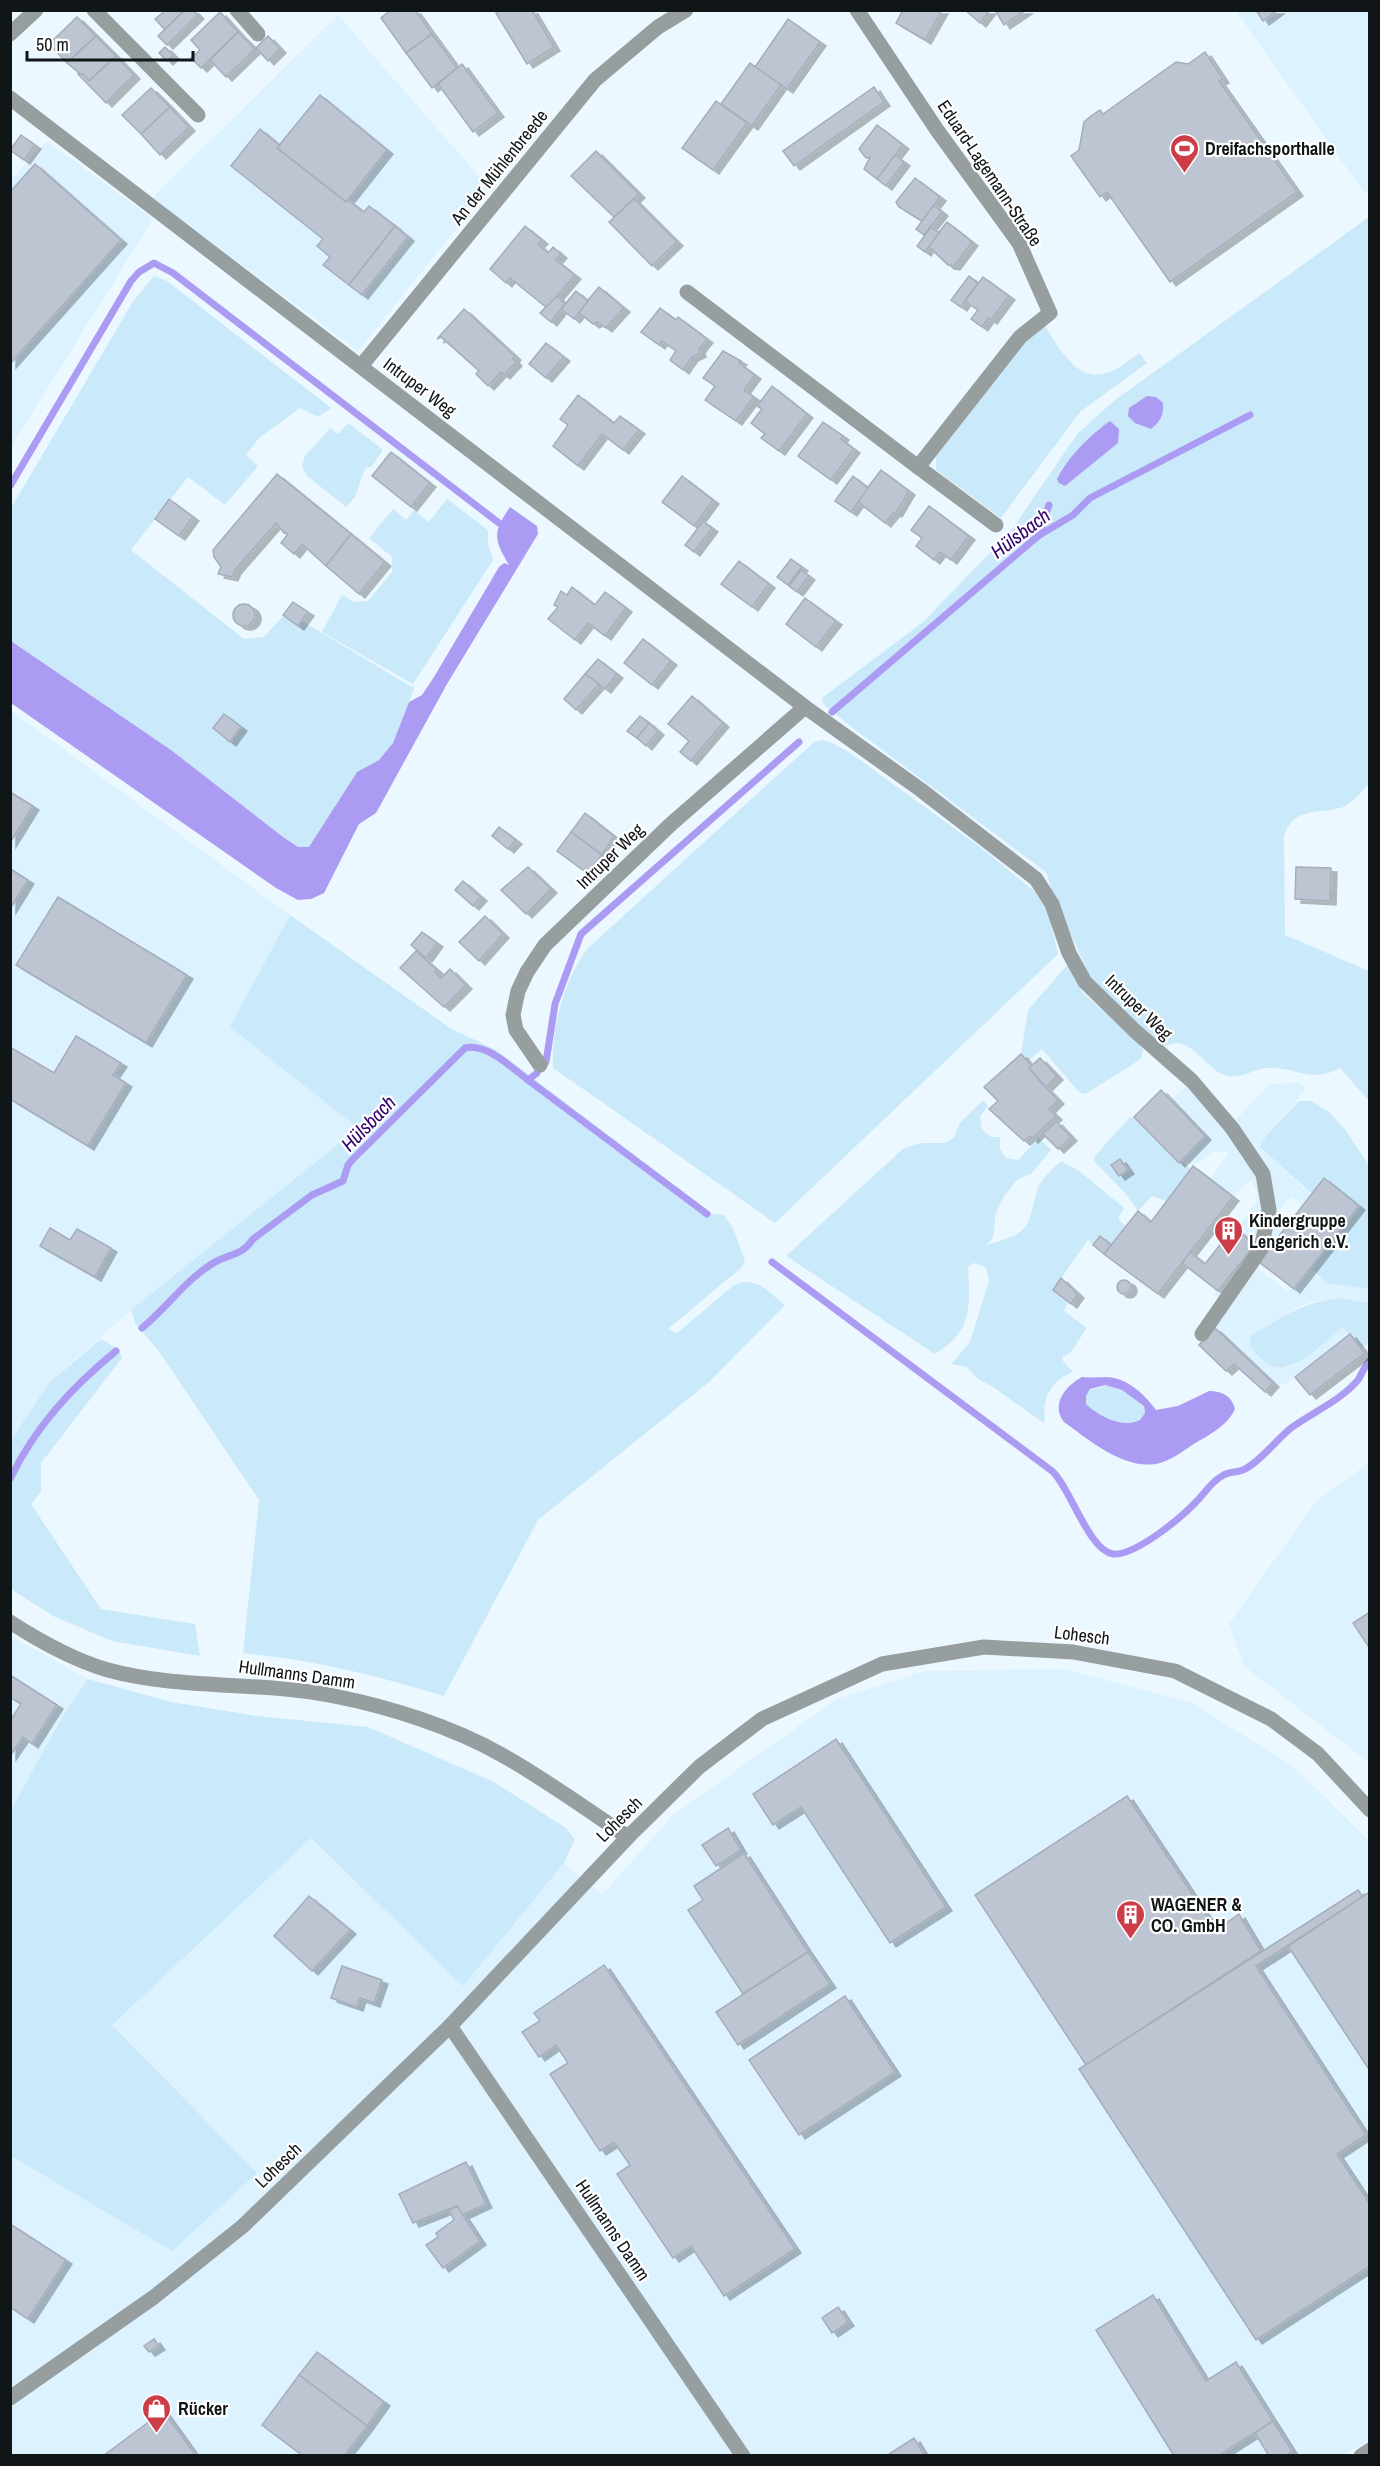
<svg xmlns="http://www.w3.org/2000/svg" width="1380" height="2466" font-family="'Archivo Narrow',sans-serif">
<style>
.built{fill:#dcf2ff}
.green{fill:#cae9fa;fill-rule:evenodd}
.water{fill:#ac9bf2;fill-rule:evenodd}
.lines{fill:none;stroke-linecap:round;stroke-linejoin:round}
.stream{stroke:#ac9bf2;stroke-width:7}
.building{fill:#bec5d2;stroke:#a6adb9;stroke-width:1.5;filter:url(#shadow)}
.street{stroke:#979e9f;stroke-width:15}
.labels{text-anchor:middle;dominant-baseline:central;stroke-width:4.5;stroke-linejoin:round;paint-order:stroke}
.poi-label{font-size:18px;font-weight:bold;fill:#101518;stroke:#fff;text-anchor:start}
.street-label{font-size:18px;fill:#101518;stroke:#fff}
.water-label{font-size:20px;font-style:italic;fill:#30016c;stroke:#fff}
</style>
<defs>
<filter id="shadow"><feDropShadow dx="6" dy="4" stdDeviation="0" flood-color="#0004"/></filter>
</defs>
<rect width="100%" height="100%" fill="#ecf8ff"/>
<g class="built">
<polygon points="1236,11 1369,11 1370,191 1365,194"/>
<polygon points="338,15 489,188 358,351 152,198"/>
<polygon points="47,141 153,219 11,447 11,180"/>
<polygon points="11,711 290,915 231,1027 359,1127 131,1310 49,1383 11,1440"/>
<polygon points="1197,1076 1235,1121 1268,1085 1299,1082 1306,1089 1260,1147 1311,1195 1302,1205 1293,1197 1286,1201 1278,1212 1289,1223 1258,1266 1260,1271 1288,1291 1294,1289 1310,1269 1318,1277 1337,1284 1369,1289 1369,1303 1341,1298 1311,1302 1298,1307 1249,1339 1249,1345 1286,1367 1293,1366 1343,1326 1350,1334 1287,1383 1280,1385 1273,1383 1215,1328 1219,1298 1214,1295 1217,1292 1221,1295 1243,1266 1235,1229 1256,1204 1257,1193 1251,1179 1233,1197 1210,1179 1229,1152 1213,1152 1193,1166 1181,1160 1205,1136 1171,1100"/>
<polygon points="1369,1463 1369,1763 1244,1666 1229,1624 1317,1500"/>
<polygon points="11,1636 88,1679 61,1719 11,1810"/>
<polygon points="1063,1669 1190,1702 1293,1766 1369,1841 1370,2439 1344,2455 11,2456 11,2155 256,2174 112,2025 310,1836 463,1985 564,1863 602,1895 673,1815 837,1699 926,1671"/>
</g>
<g class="green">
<path d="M1369,217V784C1362,791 1350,806 1340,808C1317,814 1293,807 1284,836L1285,935L1369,971V1101L1340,1068C1310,1084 1298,1067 1269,1068C1255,1068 1244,1078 1229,1076C1202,1071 1194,1031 1163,1047L1106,997L1089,974L1052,893L1047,873L849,725L823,704L822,698L923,622L1010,532L1078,433L1115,400ZM1102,426L1118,442L1065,485L1061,470Z"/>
<polygon points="154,276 167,281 331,408 318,417 300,408 259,438 246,455 258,466 225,505 188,477 131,550 244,639 264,637 283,616 298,626 302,621 412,687 415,686 393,743 379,760 357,772 309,847 298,847 283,837 171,750 11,641 11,508 134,300"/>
<path d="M1045,326C1059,348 1079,387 1112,371C1122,367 1131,359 1139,353L1147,363L1080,412L1001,518L936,470V457L1024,342Z"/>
<polygon points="348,423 383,450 371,467 365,468 355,497 346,507 307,476 302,466 305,456 330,428 338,434"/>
<polygon points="447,499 488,530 488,544 493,560 413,684 322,632 342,595 354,602 368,601 392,572 392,557 369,538 393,509 406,520 414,510 429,522"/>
<path d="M822,740L830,742L849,752L984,850L1034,891L1048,911L1058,954L775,1223L553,1068C551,1027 563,984 586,950L814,742Z"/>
<path d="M290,915L450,1028L496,1050L712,1214L724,1215L733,1228L745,1261L741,1268L668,1329L677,1333L734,1285C756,1275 768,1292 785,1305L709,1382L538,1520L444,1696C376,1675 314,1660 243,1653L259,1500L158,1350L135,1323L131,1310L358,1128L230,1027Z"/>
<polygon points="1068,964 1083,993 1139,1044 1143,1051 1141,1059 1085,1094 1079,1092 1042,1049 1028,1061 1021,1054 1028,1010"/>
<path d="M983,1100L988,1106L980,1117L982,1130L991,1137H1000V1149L1006,1158L1018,1160L1039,1138L1051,1150L1031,1174L1018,1179L1004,1196L995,1215L994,1235L987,1245C1030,1232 1026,1232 1037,1191C1039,1180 1053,1169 1061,1161L1078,1170L1124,1208L1118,1219L1126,1226L1111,1245L1100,1237L1093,1245L1088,1240L1053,1290L1068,1301L1064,1311L1087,1328L1070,1353L1063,1356L1062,1360L1073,1372C1058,1378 1048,1387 1045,1404C1043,1410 1046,1416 1044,1423L993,1387L977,1378L967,1367L951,1364L970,1342L989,1281L986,1267L974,1263L968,1267C970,1307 973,1331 935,1354L786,1256L904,1148L922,1143H946L954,1137L960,1123Z"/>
<polygon points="1299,1101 1311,1101 1328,1111 1345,1129 1369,1166 1369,1289 1328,1283 1310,1269 1312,1194 1260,1147 1266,1136"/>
<polygon points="1130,1117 1134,1117 1179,1162 1181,1160 1191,1169 1166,1201 1152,1196 1138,1211 1124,1192 1094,1161 1095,1156"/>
<path d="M1341,1298L1369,1303V1343L1361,1349L1343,1327C1326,1340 1292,1377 1270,1365C1262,1361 1255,1352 1249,1345L1251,1336C1283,1316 1303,1302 1341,1298Z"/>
<polygon points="101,1339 119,1350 122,1358 41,1463 41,1492 31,1504 101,1609 195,1624 200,1656 112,1641 53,1616 11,1589 11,1440 49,1383"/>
<path d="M1106,1385L1122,1390L1144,1406L1145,1413L1140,1420C1124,1429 1098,1416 1086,1404V1396L1090,1390Z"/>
<polygon points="88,1679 171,1702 257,1716 368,1727 494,1782 566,1828 575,1839 564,1863 463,1986 311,1838 112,2025 257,2173 172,2251 11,2156 11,1810 61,1719"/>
</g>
<g class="water">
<path d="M1147,396L1156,397L1163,403C1164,415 1160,422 1151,429L1135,423L1128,416L1129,408Z"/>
<path d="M1110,421L1119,429L1118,443L1065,486L1059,483L1057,479C1067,458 1091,434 1110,421Z"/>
<path d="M510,507L537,526L538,534L447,684L376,813L359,824L324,893L311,899L298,900L276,888L11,703V641L171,750L283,837L298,847H309L357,772L379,760L393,743L409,702L422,695L434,677L499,567L504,563L509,565C494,539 492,533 510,507Z"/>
<path d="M1082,1377C1090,1378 1098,1377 1106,1377C1128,1378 1144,1394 1156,1410L1178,1406L1209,1391C1222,1391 1232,1396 1235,1409C1228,1425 1211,1434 1197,1442C1185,1449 1174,1459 1160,1463C1127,1472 1090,1441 1064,1422C1051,1405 1064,1387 1082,1377ZM1105,1385L1122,1390L1144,1406L1145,1413L1140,1420C1124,1429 1098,1416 1086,1404V1396L1090,1389Z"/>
</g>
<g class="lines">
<g class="stream">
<polyline points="10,486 131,281 139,272 154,263 173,273 499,523"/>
<polyline points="1038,536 1049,505"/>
<polyline points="832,712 1038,536 1073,515 1090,498 1250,415"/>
<polyline points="546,1062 555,1004 581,934 799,742"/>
<polyline points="528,1080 707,1214"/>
<path d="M772,1262L1052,1471C1070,1487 1089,1551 1113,1554C1135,1556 1181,1518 1196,1502C1205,1493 1211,1482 1222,1476C1229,1471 1236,1473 1243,1470C1259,1463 1277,1439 1291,1428C1313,1412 1340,1401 1358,1380C1362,1374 1364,1366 1370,1361"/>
<path d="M142,1328C168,1307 189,1275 219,1260C234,1253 243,1254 253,1239L312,1195L343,1181L348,1165L353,1159L465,1048C487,1043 512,1068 528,1080L537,1073"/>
<path d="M10,1479C35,1427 72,1387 116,1351"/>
</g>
</g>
<g class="building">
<polygon points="166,10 179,10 182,13 165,30 155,19"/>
<polygon points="185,10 193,10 198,15 167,45 158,36"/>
<polygon points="391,10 415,10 432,34 406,53 381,18"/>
<polygon points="499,10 532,10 554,47 527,64 496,13"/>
<polygon points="903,10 942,10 925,40 896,23"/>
<polygon points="965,10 990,10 980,23"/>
<polygon points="995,10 1026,10 1004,25"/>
<polygon points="1256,10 1278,10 1263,21"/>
<polygon points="220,12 238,32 201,68 191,58 200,50 191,40"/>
<polygon points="77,17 96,36 67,63 49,44"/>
<polygon points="788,19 820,42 787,89 755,67"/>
<polygon points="238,32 255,49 226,77 210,60"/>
<polygon points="432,34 457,68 432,88 406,53"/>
<polygon points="96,36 116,56 89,81 67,63"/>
<polygon points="268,36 280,49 268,61 256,48"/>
<polygon points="165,47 173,55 167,61 159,53"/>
<polygon points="1205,52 1223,79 1219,81 1297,192 1170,282 1107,192 1100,197 1071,156 1079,150 1084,122 1091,116 1100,110 1103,114 1176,62 1188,64"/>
<polygon points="116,56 134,75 106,103 78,74 83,74 89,81"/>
<polygon points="750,63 781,85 752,126 721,104"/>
<polygon points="462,64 498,113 473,132 438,84"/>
<polygon points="874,87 884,102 794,166 783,151"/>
<polygon points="151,88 170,107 141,134 122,115"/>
<polygon points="320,95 387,150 346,202 277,148"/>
<polygon points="716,101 747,123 713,170 682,148"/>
<polygon points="170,107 189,127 160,155 141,134"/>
<polygon points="877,125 903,145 877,179 864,169 870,157 866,158 859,149"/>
<polygon points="260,129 280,146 277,148 346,202 348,200 364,212 369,206 395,226 349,285 323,265 330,257 317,246 323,239 231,166"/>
<polygon points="21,135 35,145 24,160 10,150"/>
<polygon points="596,151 639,194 614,217 571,176"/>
<polygon points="895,155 904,162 886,186 877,179"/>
<polygon points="35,164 121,240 10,364 10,192"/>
<polygon points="915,178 940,197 922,221 899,207 896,202"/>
<polygon points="634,199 677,242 652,266 609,222"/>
<polygon points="934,205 942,212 924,235 916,229"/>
<polygon points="947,222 972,242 954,266 948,265 928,246"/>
<polygon points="395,226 408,237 362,295 349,285"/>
<polygon points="525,226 542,240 538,244 548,253 553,247 561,254 556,260 575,275 547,308 510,278 506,283 490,269"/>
<polygon points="931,227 939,233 925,252 917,246"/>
<polygon points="969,276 978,283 961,307 951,300"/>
<polygon points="983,277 1009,296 991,320 988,318 982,327 971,319 978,310 965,301"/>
<polygon points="599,287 624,308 606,328 598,322 593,324 578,312"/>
<polygon points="576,291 588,301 574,319 561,309"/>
<polygon points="557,296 565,304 551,322 540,313"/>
<polygon points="660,308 676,320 678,317 707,339 699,349 700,353 692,357 683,370 670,360 676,351 662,341 659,345 641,332"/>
<polygon points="464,309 515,356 513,359 516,362 504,375 501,372 488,386 476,374 479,371 441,337 437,339"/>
<polygon points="546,343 564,357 546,378 529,364"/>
<polygon points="723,351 741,361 739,363 755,375 744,390 754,397 736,421 705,400 715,386 703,378"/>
<polygon points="772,386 807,414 779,451 761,438 765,434 751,423 762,409 757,406"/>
<polygon points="578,395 614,423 620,416 639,430 623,450 602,434 578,466 553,446 568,425 560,419"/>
<polygon points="823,422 843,436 841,439 854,449 831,480 798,456"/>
<polygon points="391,452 430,483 411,507 372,476"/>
<polygon points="881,470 909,491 896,513 894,512 885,523 858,502 853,507"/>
<polygon points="277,474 351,534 326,566 302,544 294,554 281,543 288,534 284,533 276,523 235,570 232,577 218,574 221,567 214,557 213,550"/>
<polygon points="682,476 713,500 694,526 662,502"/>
<polygon points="853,476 868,488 851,512 835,501"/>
<polygon points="169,499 193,517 179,536 155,519"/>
<polygon points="929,506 969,536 951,560 940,552 934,560 916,546 922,538 911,530"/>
<polygon points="703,521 712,528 694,552 685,545"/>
<polygon points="351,534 385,562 359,594 326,566"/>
<polygon points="791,559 802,567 788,585 777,577"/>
<polygon points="739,561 769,584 752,607 721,584"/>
<polygon points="801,570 809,576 797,592 789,586"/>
<polygon points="572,587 595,605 605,592 626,608 605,636 588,623 575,640 548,619 558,607 554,605 561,591 567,595"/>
<polygon points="805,598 836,621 816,647 786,624"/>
<polygon points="293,602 308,612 298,626 283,615"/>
<circle cx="244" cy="615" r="11"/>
<polygon points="643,639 671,661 652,685 624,663"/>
<polygon points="598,659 617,674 605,689 585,674"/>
<polygon points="585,674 599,684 576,710 564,699"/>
<polygon points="692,696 723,723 691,761 680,752 689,741 668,724"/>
<polygon points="224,714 241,727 230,742 213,728"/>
<polygon points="640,716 649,723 637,738 627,731"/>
<polygon points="649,723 658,731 646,746 637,738"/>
<polygon points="10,792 33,806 10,843"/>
<polygon points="585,813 614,836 602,855 571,832"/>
<polygon points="499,827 516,840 508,849 492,836"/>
<polygon points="571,832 602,855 587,873 557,851"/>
<polygon points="528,867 551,889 526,914 501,890"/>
<polygon points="1296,867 1331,868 1330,901 1295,899"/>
<polygon points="12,870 28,880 10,909 10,873"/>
<polygon points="463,881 481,897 473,906 455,890"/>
<polygon points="58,897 187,975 146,1043 16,965"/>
<polygon points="485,916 503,934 479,961 459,942"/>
<polygon points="422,932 437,943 426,958 411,945"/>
<polygon points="416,951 437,970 435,972 441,978 450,969 466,985 444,1007 400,968"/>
<polygon points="76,1036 121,1063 113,1075 126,1083 88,1146 10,1099 10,1047 54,1073"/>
<polygon points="1021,1054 1040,1075 1037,1078 1058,1100 1049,1109 1056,1116 1032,1139 1030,1136 1024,1141 989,1109 998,1101 984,1087"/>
<polygon points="1040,1058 1057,1076 1046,1087 1029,1068"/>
<polygon points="1161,1090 1205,1136 1179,1163 1134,1117"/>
<polygon points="1056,1121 1071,1137 1058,1149 1043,1134"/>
<polygon points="1120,1159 1128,1170 1119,1176 1111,1165"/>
<polygon points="1193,1166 1233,1197 1158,1294 1104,1254 1138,1211 1151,1222"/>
<polygon points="1324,1178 1359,1206 1294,1289 1259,1262"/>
<polygon points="1234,1227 1255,1245 1218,1291 1182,1263 1190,1252 1205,1264"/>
<polygon points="50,1228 70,1240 77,1229 111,1248 95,1277 40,1246"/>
<polygon points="1100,1236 1111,1245 1104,1254 1093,1245"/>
<polygon points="1061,1278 1078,1294 1071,1304 1053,1290"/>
<circle cx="1124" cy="1287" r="7"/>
<polygon points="1215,1328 1273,1383 1265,1392 1234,1364 1226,1371 1199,1345"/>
<polygon points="1350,1334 1365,1353 1310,1395 1295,1377"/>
<polygon points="1370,1612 1370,1649 1353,1623"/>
<polygon points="10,1675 57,1705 32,1744 23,1737 10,1756 10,1721 21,1704 10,1697"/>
<polygon points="836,1739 946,1907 890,1943 801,1807 773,1825 753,1794"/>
<polygon points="1127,1796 1216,1930 1239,1914 1261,1951 1086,2065 975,1895"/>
<polygon points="728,1828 741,1850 716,1866 702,1845"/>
<polygon points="744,1853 808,1952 743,1994 688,1910 703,1900 694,1886"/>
<polygon points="1358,1890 1363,1897 1256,1966 1366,2135 1337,2154 1370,2204 1370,2266 1256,2340 1079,2069"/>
<polygon points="1368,1893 1370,1896 1370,2071 1288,1946"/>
<polygon points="309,1896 350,1930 312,1971 274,1936"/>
<polygon points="808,1952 830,1984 738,2045 716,2012"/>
<polygon points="604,1965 795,2249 724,2296 691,2246 673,2258 617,2174 630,2165 614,2142 600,2151 594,2142 550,2074 568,2063 556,2045 539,2057 522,2032 540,2021 534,2013"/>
<polygon points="342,1966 382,1980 374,2003 360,1998 357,2007 331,1998"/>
<polygon points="845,1996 895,2072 799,2135 749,2060"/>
<polygon points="466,2162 486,2204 462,2215 457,2206 413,2223 399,2194"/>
<polygon points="457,2206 480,2241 443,2268 426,2245 438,2237 436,2233 454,2220 449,2210"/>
<polygon points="10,2224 66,2260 28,2319 10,2307"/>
<polygon points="1153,2295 1206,2381 1236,2362 1273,2421 1218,2456 1174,2456 1096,2330"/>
<polygon points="838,2307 848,2322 832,2333 822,2318"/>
<polygon points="154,2339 159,2346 149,2352 144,2346"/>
<polygon points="317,2352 384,2402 367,2426 299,2375"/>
<polygon points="299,2375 367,2426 344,2456 303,2456 262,2425"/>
<polygon points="163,2410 196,2456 103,2456 162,2412"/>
<polygon points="1273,2421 1292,2451 1285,2456 1269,2456 1255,2433"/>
<polygon points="914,2438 925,2456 886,2456"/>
</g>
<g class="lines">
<g class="street">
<polyline points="94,10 198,115"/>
<polyline points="237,10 258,34"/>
<polyline points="10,34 36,10"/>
<polyline points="10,98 805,707 921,790 1036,879 1052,904 1069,953 1085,982 1134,1030 1192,1081 1232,1128 1263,1174 1269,1210 1261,1249 1202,1334"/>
<polyline points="687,292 918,467 1020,337 1050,313 1019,243 937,130 857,10"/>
<polyline points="361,366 595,80 658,27 686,10"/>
<polyline points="918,467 996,525"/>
<polyline points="540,1065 516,1030 513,1015 518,991 527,972 545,945 670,825 805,707"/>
<path d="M10,1622C41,1642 73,1660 108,1670C181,1690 260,1681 334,1696C390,1707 453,1727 502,1755C545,1779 586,1809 628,1837"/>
<polyline points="450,2026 743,2456"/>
<polyline points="10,2398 154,2297 243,2226 450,2026 628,1837 699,1767 762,1719 882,1664 984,1647 1073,1652 1175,1671 1271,1719 1318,1754 1370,1810"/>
<polyline points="1361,2456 1370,2450"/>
</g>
</g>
<defs>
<symbol id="stadium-pin" viewBox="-11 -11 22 30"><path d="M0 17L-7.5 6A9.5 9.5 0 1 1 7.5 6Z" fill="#cd3d48" stroke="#fff"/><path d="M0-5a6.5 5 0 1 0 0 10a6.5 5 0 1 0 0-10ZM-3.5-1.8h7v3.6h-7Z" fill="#fff"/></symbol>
<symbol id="building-pin" viewBox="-11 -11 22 30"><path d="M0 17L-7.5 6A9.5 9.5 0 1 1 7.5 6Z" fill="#cd3d48" stroke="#fff"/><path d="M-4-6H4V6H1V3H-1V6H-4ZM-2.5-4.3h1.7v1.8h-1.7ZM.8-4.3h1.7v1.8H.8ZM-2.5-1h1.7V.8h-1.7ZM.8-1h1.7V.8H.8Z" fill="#fff"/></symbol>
<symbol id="shop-pin" viewBox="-11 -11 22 30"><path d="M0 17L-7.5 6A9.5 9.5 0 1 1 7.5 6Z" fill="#cd3d48" stroke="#fff"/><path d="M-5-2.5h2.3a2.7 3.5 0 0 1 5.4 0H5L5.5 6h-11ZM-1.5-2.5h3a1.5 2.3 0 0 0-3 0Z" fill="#fff"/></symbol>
</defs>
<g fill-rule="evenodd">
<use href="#stadium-pin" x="1168" y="132" width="33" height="45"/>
<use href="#building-pin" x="1212" y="1214" width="33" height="45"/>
<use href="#building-pin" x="1114" y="1898" width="33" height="45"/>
<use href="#shop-pin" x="140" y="2392" width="33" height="45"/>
</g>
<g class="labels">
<g class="poi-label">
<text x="1205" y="148">Dreifachsporthalle</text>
<text x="1249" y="1220">Kindergruppe<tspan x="1249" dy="21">Lengerich e.V.</tspan></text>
<text x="1151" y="1904">WAGENER &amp;<tspan x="1151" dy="21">CO. GmbH</tspan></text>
<text x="178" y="2408">Rücker</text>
</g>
<g class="street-label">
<text transform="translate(499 167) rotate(-51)">An der Mühlenbreede</text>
<text transform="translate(990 173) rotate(56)">Eduard-Lagemann-Straße</text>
<text transform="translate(420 387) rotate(37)">Intruper Weg</text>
<text transform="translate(610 856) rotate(-44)">Intruper Weg</text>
<text transform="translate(1139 1007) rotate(44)">Intruper Weg</text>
<text transform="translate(1082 1635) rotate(7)">Lohesch</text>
<text transform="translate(297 1674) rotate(8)">Hullmanns Damm</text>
<text transform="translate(619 1819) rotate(-45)">Lohesch</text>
<text transform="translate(278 2165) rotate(-44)">Lohesch</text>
<text transform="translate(613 2230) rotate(56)">Hullmanns Damm</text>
</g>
<g class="water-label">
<text transform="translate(1020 533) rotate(-37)">Hülsbach</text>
<text transform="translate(368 1123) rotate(-46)">Hülsbach</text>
</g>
</g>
<rect width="1380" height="2466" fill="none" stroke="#101518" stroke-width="24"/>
<path d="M27 51v9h166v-9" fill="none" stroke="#101518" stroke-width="3"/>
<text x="36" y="51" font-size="18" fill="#101518" stroke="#ffffff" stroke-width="4.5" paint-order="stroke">50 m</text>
</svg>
